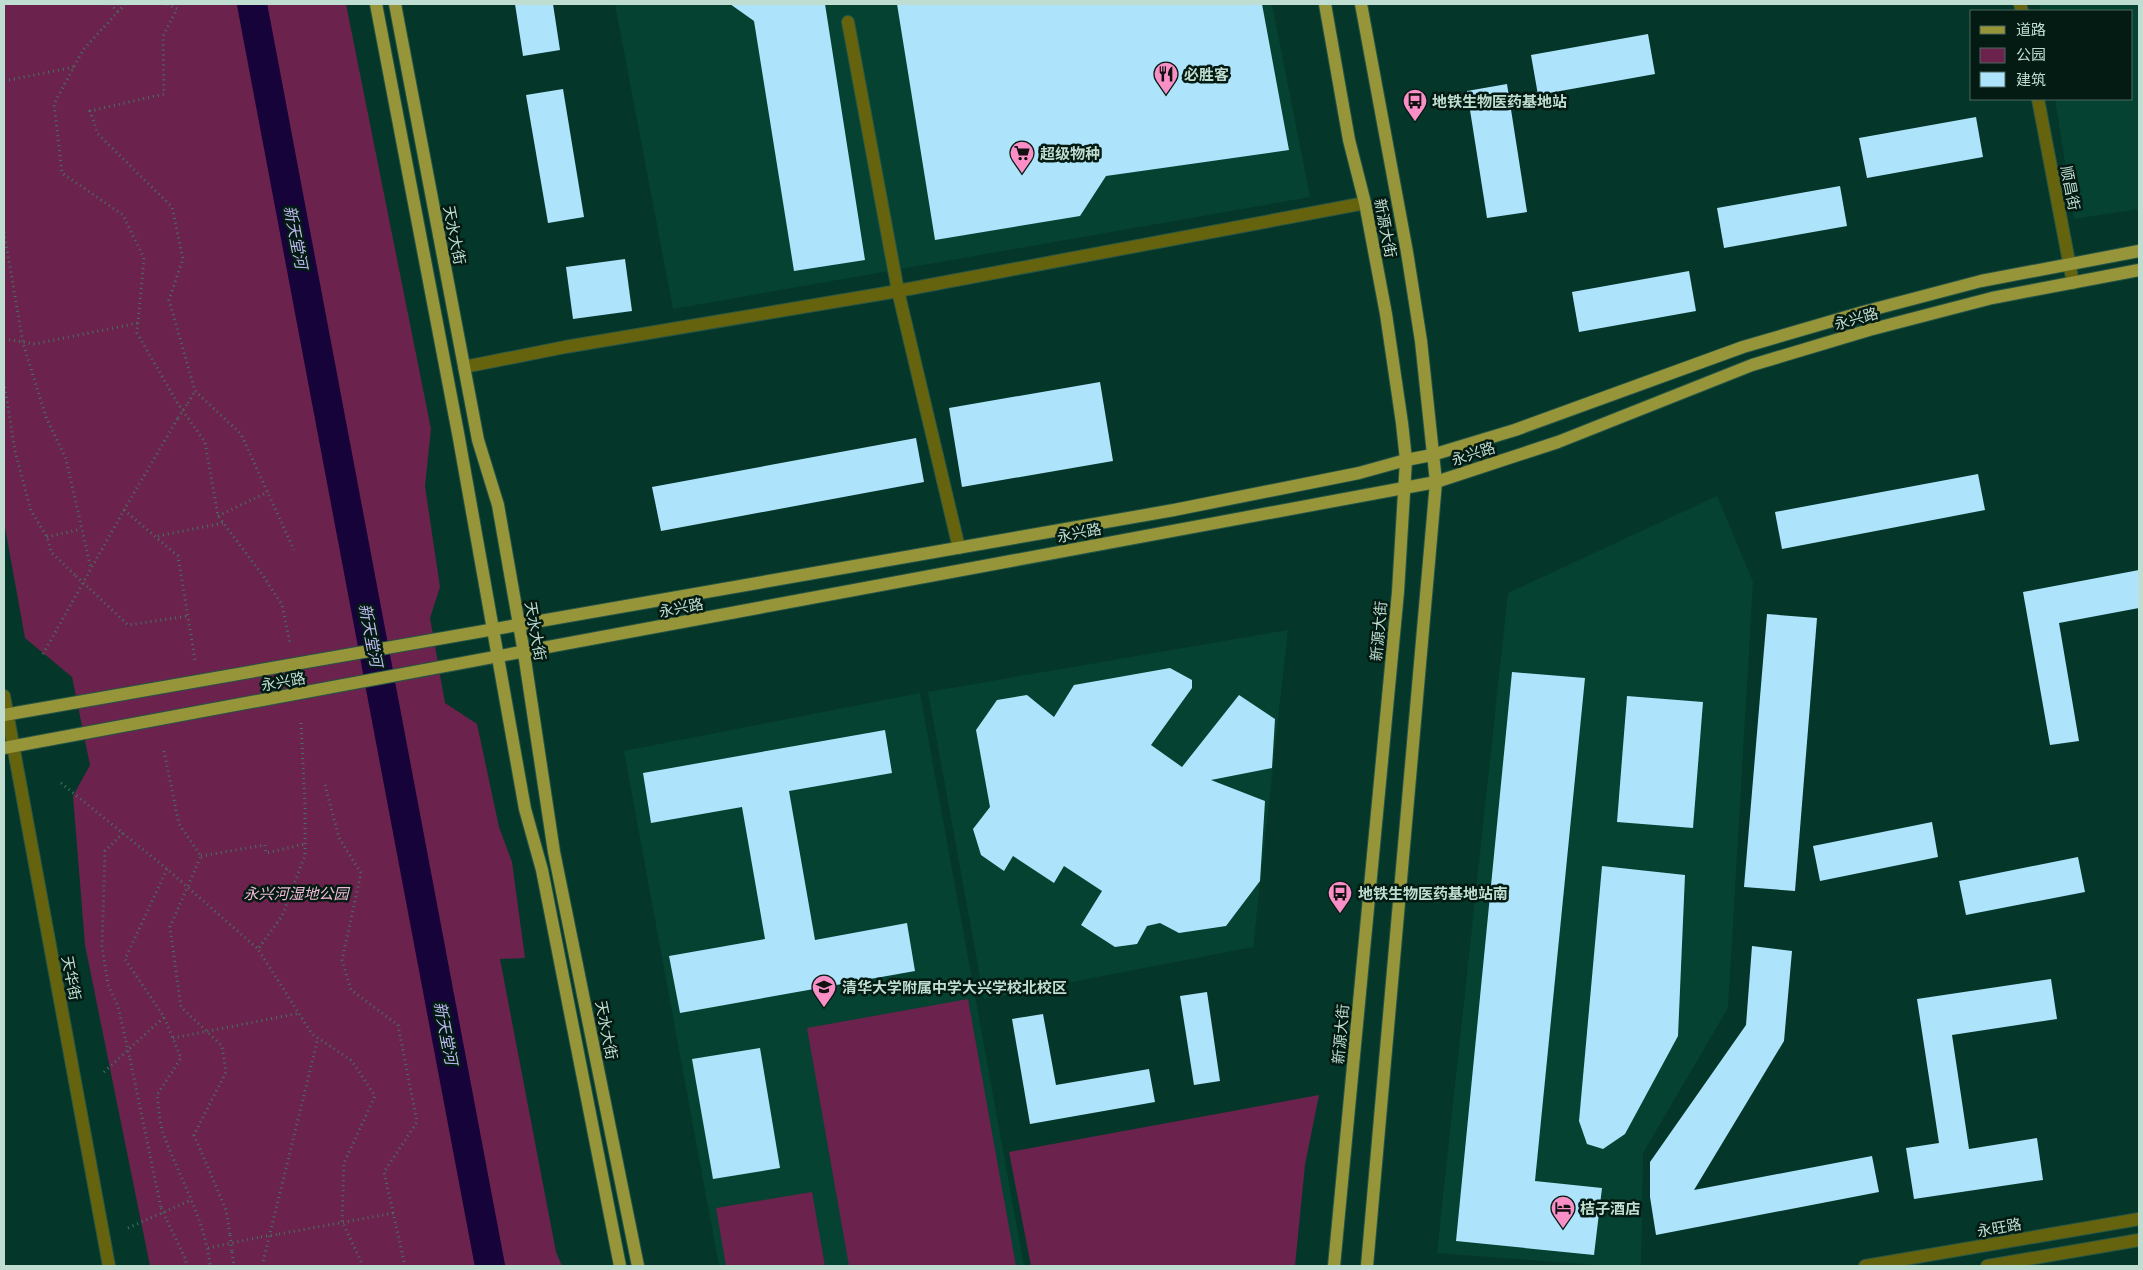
<svg xmlns="http://www.w3.org/2000/svg" width="2143" height="1270" font-family="'PT Serif','Noto Sans SC',serif">
<style>
.built{fill:#054231}
.green{fill:#6b224c}
.lines{fill:none;stroke-linecap:round;stroke-linejoin:round}
.river{stroke:#15033a;stroke-width:30}
.building{fill:#aee3fc}
.minor-casing{stroke:#265547;stroke-width:14}
.major-casing{stroke:#265547;stroke-width:14}
.path{stroke:#477265;stroke-width:3;stroke-dasharray:1 4;stroke-linecap:butt}
.minor{stroke:#65630e;stroke-width:12}
.major{stroke:#96953a;stroke-width:12}
.path-bridge{stroke:#477265;stroke-width:3;stroke-dasharray:1 4;stroke-linecap:butt}
.labels{text-anchor:middle;dominant-baseline:central;stroke-width:5;stroke-linejoin:round;paint-order:stroke}
.poi-label{font-size:15px;font-weight:bold;fill:#c0ddd1;stroke:#031b13;text-anchor:start}
.street-label{font-size:15px;fill:#c0ddd1;stroke:#031b13}
.park-label{font-size:15px;font-style:italic;fill:#f5bad7;stroke:#031b13}
.water-label{font-size:16px;font-style:italic;fill:#bcb7ed;stroke:#031b13}
</style>
<rect width="100%" height="100%" fill="#043729"/>
<g class="built">
<polygon points="615,4 1272,4 1310,197 673,309"/>
<polygon points="2040,4 2139,4 2139,209 2074,219 2055,99 2132,99 2132,11 2041,11"/>
<polygon points="1717,496 1753,582 1728,1008 1643,1153 1641,1266 1610,1266 1437,1253 1508,593"/>
<polygon points="1288,630 1253,947 984,999 928,692"/>
<polygon points="920,693 1024,1266 719,1266 624,751"/>
</g>
<g class="green">
<polygon points="4,4 346,4 431,429 425,486 440,587 430,618 445,703 477,724 499,827 512,862 525,958 500,959 556,1252 562,1266 150,1266 85,945 73,796 90,765 72,677 25,638 4,522"/>
<polygon points="968,999 1016,1266 849,1266 807,1028"/>
<polygon points="1319,1095 1305,1165 1295,1266 1031,1266 1009,1152"/>
<polygon points="812,1192 825,1266 726,1266 716,1208"/>
</g>
<g class="lines">
<polyline class="river" points="252,4 490,1266"/>
</g>
<g class="building">
<polygon points="515,4 553,4 560,50 523,56"/>
<polygon points="730,4 825,4 865,260 794,271 754,21"/>
<polygon points="897,4 1262,4 1289,150 1106,176 1080,216 935,240"/>
<polygon points="1648,34 1655,74 1538,95 1531,55"/>
<polygon points="1507,84 1527,212 1487,218 1467,91"/>
<polygon points="563,89 584,217 548,223 526,95"/>
<polygon points="1976,117 1983,157 1867,178 1859,138"/>
<polygon points="1840,186 1847,226 1724,248 1717,208"/>
<polygon points="625,259 632,311 573,319 566,267"/>
<polygon points="1689,271 1696,311 1579,332 1572,292"/>
<polygon points="1100,382 1113,461 962,487 949,408"/>
<polygon points="916,438 924,482 661,531 652,487"/>
<polygon points="1978,474 1985,510 1782,549 1775,512"/>
<polygon points="2139,570 2139,608 2059,623 2079,741 2050,745 2023,592"/>
<polygon points="1767,614 1817,618 1795,891 1744,887"/>
<polygon points="1170,668 1192,680 1192,688 1151,745 1182,767 1239,695 1275,719 1272,768 1211,780 1265,801 1260,881 1226,926 1179,933 1160,923 1147,926 1137,944 1115,947 1081,925 1102,891 1064,866 1054,883 1013,856 1004,871 981,855 973,829 990,807 976,730 997,700 1027,695 1054,717 1074,685"/>
<polygon points="1512,672 1585,678 1535,1181 1602,1188 1594,1255 1456,1241"/>
<polygon points="1627,696 1703,702 1693,828 1617,822"/>
<polygon points="885,730 892,773 789,791 815,940 907,923 915,971 680,1013 669,956 765,939 742,807 651,823 643,773"/>
<polygon points="1932,822 1938,857 1820,881 1813,846"/>
<polygon points="2078,857 2085,892 1966,915 1959,881"/>
<polygon points="1602,866 1685,875 1678,1036 1625,1134 1603,1149 1587,1144 1579,1121"/>
<polygon points="1752,946 1792,951 1784,1041 1694,1190 1872,1156 1879,1192 1656,1235 1650,1197 1650,1162 1746,1025"/>
<polygon points="2051,979 2057,1019 1952,1035 1969,1149 2037,1138 2043,1180 1914,1199 1906,1148 1939,1143 1917,999"/>
<polygon points="1207,992 1220,1081 1194,1085 1180,996"/>
<polygon points="1043,1014 1056,1085 1149,1069 1155,1102 1030,1124 1012,1019"/>
<polygon points="760,1048 780,1168 713,1179 692,1059"/>
</g>
<g class="lines">
<defs>
<g id="minor">
<polyline points="2020,4 2022,11"/>
<polyline points="848,22 898,291 959,548"/>
<polyline points="2038,99 2073,283"/>
<polyline points="464,367 565,347 898,291 1365,203"/>
<polyline points="4,696 109,1266"/>
<polyline points="1865,1266 2139,1219"/>
<polyline points="1987,1266 2139,1240"/>
</g>
<g id="major">
<polyline points="376,4 458,433 525,809 542,870 620,1266"/>
<polyline points="395,4 478,440 498,505 524,653 554,852 638,1266"/>
<polyline points="1325,4 1349,140 1365,203 1386,314 1402,423 1406,460 1398,592 1334,1266"/>
<polyline points="1361,4 1407,252 1421,341 1436,482 1367,1266"/>
<polyline points="4,715 1174,510 1359,473 1406,460 1432,455 1515,430 1743,347 1863,312 1981,281 2139,251"/>
<polyline points="4,748 1436,482 1558,442 1752,365 1869,330 1992,298 2139,270"/>
</g>
</defs>
<use href="#minor" class="minor-casing"/>
<use href="#major" class="major-casing"/>
<g class="path">
<polyline points="110,4 118,12"/>
<polyline points="125,4 83,50 54,104 62,173 123,215 144,258 137,333 178,404 205,442 218,516 264,577 282,605 290,643"/>
<polyline points="167,4 177,9 163,36 164,94 90,111 98,134 172,207 183,259 169,300 195,391 241,434 294,550"/>
<polyline points="4,81 74,67"/>
<polyline points="4,232 23,343 46,417 66,459 91,569"/>
<polyline points="4,339 35,344 138,323"/>
<polyline points="4,382 15,451 31,511 47,537 51,552 76,576"/>
<polyline points="188,403 195,391"/>
<polyline points="124,510 178,556 195,660"/>
<polyline points="218,516 268,492"/>
<polyline points="158,536 223,523"/>
<polyline points="47,537 81,529"/>
<polyline points="90,589 128,625 188,616"/>
<polyline points="43,654 124,510 178,418"/>
<polyline points="301,723 305,806 305,855 282,916 258,949 312,1034 352,1061 375,1096 344,1163 342,1221 363,1266"/>
<polyline points="164,751 179,824 201,856 170,927 181,1007 222,1046 226,1072 194,1135 226,1210 230,1235"/>
<polyline points="61,783 167,869 258,949"/>
<polyline points="325,785 339,838 361,873 342,960 351,990 398,1025 417,1122 384,1172 405,1266"/>
<polyline points="123,833 105,851 102,946 108,985 118,1006 126,1041"/>
<polyline points="201,856 265,845 266,853 305,844"/>
<path d="M167,869L125,959L164,1017L181,1058L157,1095C159,1107 159,1121 163,1133C179,1177 205,1219 210,1266"/>
<polyline points="173,1038 300,1013"/>
<polyline points="130,1059 161,1208"/>
<polyline points="104,1072 164,1017"/>
<polyline points="167,1221 186,1260 186,1266"/>
<polyline points="128,1228 191,1200"/>
<polyline points="279,1234 394,1213"/>
<polyline points="208,1248 261,1237"/>
<polyline points="232,1252 234,1266"/>
<polyline points="262,1266 318,1038"/>
</g>
<use href="#minor" class="minor"/>
<use href="#major" class="major"/>
<g class="path-bridge">
<polyline points="178,418 188,403"/>
<polyline points="76,576 90,589"/>
<polyline points="126,1041 130,1059"/>
<polyline points="161,1208 167,1221"/>
<polyline points="230,1235 232,1252"/>
<polyline points="261,1237 279,1234"/>
</g>
</g>
<defs>
<symbol id="restaurant-pin" viewBox="-11 -11 22 30"><path d="M0 17L-7.5 6A9.5 9.5 0 1 1 7.5 6Z" fill="#fa8fc7" stroke="#031b13"/><path d="M-5-6h1v4h1v-4h1v4h1v-4h1v5L-1.5 .5V6h-2V.5L-5-1ZM5-6V6H3V1.5H1.5Q1.5-4 5-6Z" fill="#111"/></symbol>
<symbol id="bus-pin" viewBox="-11 -11 22 30"><path d="M0 17L-7.5 6A9.5 9.5 0 1 1 7.5 6Z" fill="#fa8fc7" stroke="#031b13"/><path d="M-5-6H5V4H4V6H2V4H-2V6H-4V4H-5ZM-3.5-4V0h7V-4ZM-3.5 1.2v1.5H-2V1.2ZM2 1.2v1.5H3.5V1.2Z" fill="#111"/></symbol>
<symbol id="supermarket-pin" viewBox="-11 -11 22 30"><path d="M0 17L-7.5 6A9.5 9.5 0 1 1 7.5 6Z" fill="#fa8fc7" stroke="#031b13"/><path d="M-6-5.5h2.5l.6 2H6L4.5 2H-2.5L-4.4-4H-6ZM-1.5 3.2a1.3 1.3 0 1 0 .1 0ZM3 3.2a1.3 1.3 0 1 0 .1 0Z" fill="#111"/></symbol>
<symbol id="school-pin" viewBox="-11 -11 22 30"><path d="M0 17L-7.5 6A9.5 9.5 0 1 1 7.5 6Z" fill="#fa8fc7" stroke="#031b13"/><path d="M0-5L7-2L0 1L-7-2ZM-4 1L0 2.5L4 1V4Q0 6-4 4Z" fill="#111"/></symbol>
<symbol id="hotel-pin" viewBox="-11 -11 22 30"><path d="M0 17L-7.5 6A9.5 9.5 0 1 1 7.5 6Z" fill="#fa8fc7" stroke="#031b13"/><path d="M-6-4.5h1.5V1H6V5H4.5V3h-9V5H-6ZM-4 0a1.8 1.8 0 1 1 3.6 0ZM.5 0V-2.5h3Q6-2.5 6 0Z" fill="#111"/></symbol>
</defs>
<g fill-rule="evenodd">
<use href="#restaurant-pin" x="1152" y="60" width="28" height="38"/>
<use href="#bus-pin" x="1401" y="87" width="28" height="38"/>
<use href="#supermarket-pin" x="1008" y="139" width="28" height="38"/>
<use href="#bus-pin" x="1326" y="879" width="28" height="38"/>
<use href="#school-pin" x="810" y="973" width="28" height="38"/>
<use href="#hotel-pin" x="1549" y="1194" width="28" height="38"/>
</g>
<g class="labels">
<g class="poi-label">
<text x="1184" y="74">必胜客</text>
<text x="1432" y="101">地铁生物医药基地站</text>
<text x="1040" y="153">超级物种</text>
<text x="1358" y="893">地铁生物医药基地站南</text>
<text x="842" y="987">清华大学附属中学大兴学校北校区</text>
<text x="1580" y="1208">桔子酒店</text>
</g>
<g class="street-label">
<text transform="translate(2071 188) rotate(79)">顺昌街</text>
<text transform="translate(1386 228) rotate(79)">新源大街</text>
<text transform="translate(455 235) rotate(79)">天水大街</text>
<text transform="translate(1856 318) rotate(-16)">永兴路</text>
<text transform="translate(1473 453) rotate(-18)">永兴路</text>
<text transform="translate(1079 532) rotate(-11)">永兴路</text>
<text transform="translate(681 607) rotate(-11)">永兴路</text>
<text transform="translate(536 631) rotate(80)">天水大街</text>
<text transform="translate(1378 631) rotate(-85)">新源大街</text>
<text transform="translate(283 681) rotate(-10)">永兴路</text>
<text transform="translate(72 978) rotate(79)">天华街</text>
<text transform="translate(607 1030) rotate(79)">天水大街</text>
<text transform="translate(1340 1034) rotate(-85)">新源大街</text>
<text transform="translate(1999 1227) rotate(-10)">永旺路</text>
</g>
<g class="park-label">
<text x="296" y="893">永兴河湿地公园</text>
</g>
<g class="water-label">
<text transform="translate(296 237) rotate(79)">新天堂河</text>
<text transform="translate(371 635) rotate(79)">新天堂河</text>
<text transform="translate(446 1033) rotate(79)">新天堂河</text>
</g>
</g>
<rect width="2143" height="1270" fill="none" stroke="#c0ddd1" stroke-width="10"/>
<rect x="1970" y="10" width="162" height="90" fill="#031b13" stroke="#4f695f"/>
<rect x="1980" y="26" width="25" height="8" fill="#96953a" stroke="#4f695f"/>
<text x="2016" y="35" font-size="15" fill="#c0ddd1">道路</text>
<rect x="1980" y="48" width="25" height="15" fill="#6b224c" stroke="#4f695f"/>
<text x="2016" y="60" font-size="15" fill="#c0ddd1">公园</text>
<rect x="1980" y="72" width="25" height="15" fill="#aee3fc" stroke="#4f695f"/>
<text x="2016" y="85" font-size="15" fill="#c0ddd1">建筑</text>
</svg>
